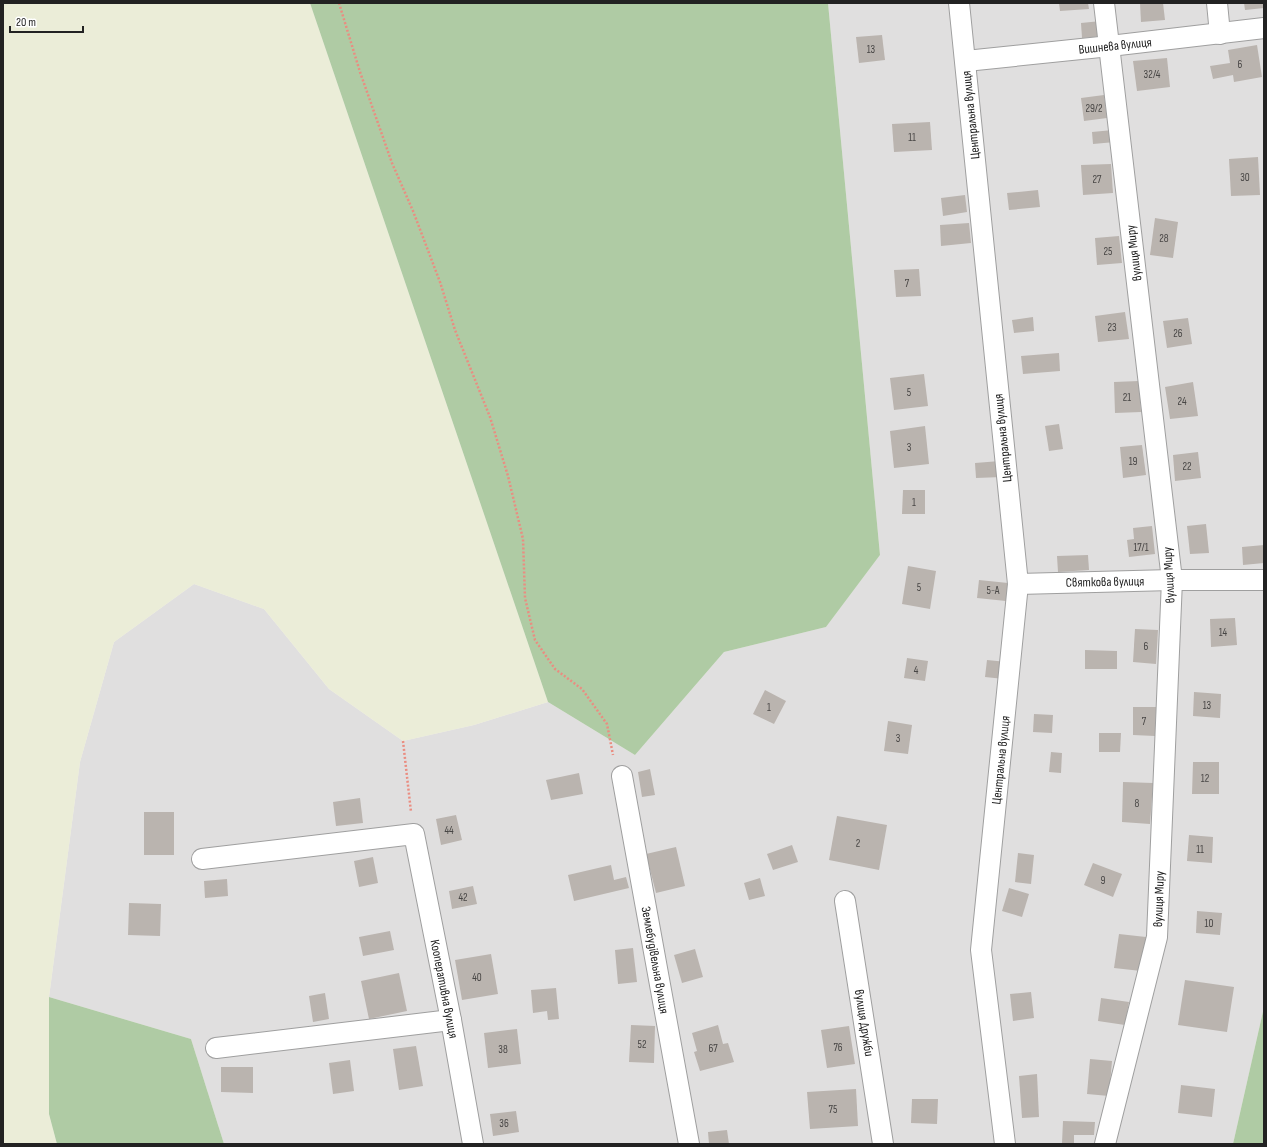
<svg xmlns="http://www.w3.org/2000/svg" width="1267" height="1147" font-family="'Sofia Sans Condensed',sans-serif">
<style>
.residential{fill:#e0dfdf}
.farmland{fill:#ebedd8}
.forest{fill:#afcba4}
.building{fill:#bab4af}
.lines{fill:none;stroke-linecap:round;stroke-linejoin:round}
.minor-casing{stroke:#9f9f9f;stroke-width:22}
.path{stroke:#ea8d81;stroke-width:2.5;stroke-dasharray:2 2;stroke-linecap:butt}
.minor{stroke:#fff;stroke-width:20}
.labels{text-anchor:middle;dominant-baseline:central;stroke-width:3;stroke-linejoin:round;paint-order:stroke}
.number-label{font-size:11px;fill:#484645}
.street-label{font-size:13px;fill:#222;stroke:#fff}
</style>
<rect width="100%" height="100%" fill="#f1eeea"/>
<polygon class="residential" points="828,3 1264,3 1264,1007 1233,1144 224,1144 191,1039 49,997 80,762 114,642 194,584 264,609 329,689 403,741 474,725 548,702 635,755 724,652 826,627 880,555"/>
<polygon class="farmland" points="3,3 310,3 548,702 474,725 403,741 329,689 264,609 194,584 114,642 80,762 49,997 49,1114 57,1144 3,1144"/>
<g class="forest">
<polygon points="310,3 828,3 880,555 826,627 724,652 635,755 548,702"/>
<polygon points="49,997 191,1039 224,1144 57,1144 49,1114"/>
<polygon points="1264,1007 1264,1144 1233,1144"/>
</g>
<g class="building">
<polygon points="1059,3 1088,3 1089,9 1060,11"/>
<polygon points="1140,3 1163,3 1165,20 1141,22"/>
<polygon points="1244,3 1264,3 1264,8 1245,10"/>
<polygon points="1101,21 1103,36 1082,38 1081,23"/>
<polygon points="882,35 885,60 859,63 856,37"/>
<polygon points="1257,45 1262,77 1234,82 1233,75 1213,79 1210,66 1230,63 1228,50"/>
<polygon points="1167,58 1170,87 1137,91 1133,61"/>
<polygon points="1104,95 1107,118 1084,121 1081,98"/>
<polygon points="930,122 932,150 894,152 892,124"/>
<polygon points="1113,130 1115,142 1093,144 1092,132"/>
<polygon points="1258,157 1260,195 1231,196 1229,159"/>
<polygon points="1111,164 1113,193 1083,195 1081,165"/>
<polygon points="1038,190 1040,207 1009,210 1007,193"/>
<polygon points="965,195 967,212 943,216 941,198"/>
<polygon points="1155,218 1178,222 1173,258 1150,255"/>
<polygon points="969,223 971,243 941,246 940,225"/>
<polygon points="1119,236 1122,263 1097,265 1095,238"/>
<polygon points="919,269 921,296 896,297 894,270"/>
<polygon points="1125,312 1129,339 1098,342 1095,316"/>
<polygon points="1033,317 1034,331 1014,333 1012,320"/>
<polygon points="1188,318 1192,344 1167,348 1163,321"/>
<polygon points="1059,353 1060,371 1023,374 1021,356"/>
<polygon points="924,374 928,406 894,410 890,378"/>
<polygon points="1139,381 1141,412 1115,413 1114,382"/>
<polygon points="1193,382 1198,416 1170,419 1165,387"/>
<polygon points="1059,424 1063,449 1049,451 1045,426"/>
<polygon points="925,426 929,464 894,468 890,431"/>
<polygon points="1142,445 1146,475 1123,478 1120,447"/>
<polygon points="1198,452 1201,478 1175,481 1173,455"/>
<polygon points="1000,461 1002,477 976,478 975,463"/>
<polygon points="903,490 925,490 925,514 902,514"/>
<polygon points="1206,524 1209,553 1190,554 1187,526"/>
<polygon points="1152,526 1155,554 1129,557 1127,540 1134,539 1133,528"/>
<polygon points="1264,545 1264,563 1243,565 1242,547"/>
<polygon points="1088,555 1089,570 1058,572 1057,556"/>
<polygon points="908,566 936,571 930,609 902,604"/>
<polygon points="979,580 1008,583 1006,601 977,598"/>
<polygon points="1235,618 1237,645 1211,647 1210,619"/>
<polygon points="1135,629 1158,630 1156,664 1133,662"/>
<polygon points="1085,650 1117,651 1117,669 1085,669"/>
<polygon points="907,658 928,661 925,681 904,678"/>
<polygon points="987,660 1007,662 1004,679 985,677"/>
<polygon points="765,690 786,701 774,724 753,714"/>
<polygon points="1194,692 1221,694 1220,718 1193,716"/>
<polygon points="1133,707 1156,707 1155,736 1133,735"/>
<polygon points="1034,714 1053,715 1052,733 1033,732"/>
<polygon points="888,721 912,725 908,754 884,751"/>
<polygon points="1099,733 1121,733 1120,752 1099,752"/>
<polygon points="1051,752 1062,753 1061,773 1049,772"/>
<polygon points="1193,762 1219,762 1219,794 1192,794"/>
<polygon points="650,769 655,795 642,797 638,772"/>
<polygon points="579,773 583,794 551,800 546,780"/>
<polygon points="1123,782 1153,783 1150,824 1122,822"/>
<polygon points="360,798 363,823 336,826 333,802"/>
<rect x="144" y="812" width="30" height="43"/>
<polygon points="456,815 462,840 441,845 436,819"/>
<polygon points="837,816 887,825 879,870 829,860"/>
<polygon points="1189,835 1213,837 1212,863 1187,861"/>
<polygon points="792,845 798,862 773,870 767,854"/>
<polygon points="676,847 685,886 656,893 646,854"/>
<polygon points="1018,853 1034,855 1031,884 1015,882"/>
<polygon points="373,857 378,883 359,887 354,861"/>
<polygon points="1093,863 1122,874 1113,897 1084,885"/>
<polygon points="611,865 614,880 626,877 629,888 574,901 568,875"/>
<polygon points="760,878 765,896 749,900 744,883"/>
<polygon points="227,879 228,896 205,898 204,881"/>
<polygon points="473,886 477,904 452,909 449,891"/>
<polygon points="1009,888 1029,894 1022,917 1002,911"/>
<polygon points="129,903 161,904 160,936 128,935"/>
<polygon points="1197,911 1222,913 1220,935 1196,933"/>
<polygon points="390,931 394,950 363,956 359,937"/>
<polygon points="1119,934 1146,937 1141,971 1114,968"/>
<polygon points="633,948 637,982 618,984 615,950"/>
<polygon points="695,949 703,977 682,983 674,955"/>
<polygon points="491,954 498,994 462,1000 455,960"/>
<polygon points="399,973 407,1011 369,1019 361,981"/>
<polygon points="1185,980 1234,987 1227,1032 1178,1025"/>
<polygon points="556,988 559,1019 548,1020 547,1011 533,1013 531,990"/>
<polygon points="1031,992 1034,1018 1013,1021 1010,994"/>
<polygon points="325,993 329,1019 313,1022 309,996"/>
<polygon points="1101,998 1129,1002 1125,1025 1098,1021"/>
<polygon points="631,1025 655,1026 654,1063 629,1062"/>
<polygon points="718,1025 723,1044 728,1043 734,1062 700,1071 694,1052 697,1051 692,1033"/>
<polygon points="849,1026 855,1064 827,1068 821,1030"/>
<polygon points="517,1029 521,1064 488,1068 484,1033"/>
<polygon points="416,1046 423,1086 399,1090 393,1049"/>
<polygon points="1090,1059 1112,1061 1109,1096 1087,1094"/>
<polygon points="350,1060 354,1091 333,1094 329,1063"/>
<polygon points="221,1067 253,1067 253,1093 221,1092"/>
<polygon points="1037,1074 1039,1117 1022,1118 1019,1076"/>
<polygon points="1181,1085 1215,1089 1212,1117 1178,1113"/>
<polygon points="856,1089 858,1126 810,1129 807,1092"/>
<polygon points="912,1099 938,1099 937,1124 911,1123"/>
<polygon points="516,1111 519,1132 493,1136 490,1114"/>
<polygon points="1063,1121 1095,1122 1094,1135 1074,1135 1074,1144 1062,1143"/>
<polygon points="727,1130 729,1144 709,1144 708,1132"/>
</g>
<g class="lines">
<defs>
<g id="minor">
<polyline points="959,3 1018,584 981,950 1005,1144"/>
<polyline points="1104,3 1172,580 1157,937 1105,1144"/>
<polyline points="1217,3 1220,34"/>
<polyline points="966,61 1110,46 1264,28"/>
<polyline points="1018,584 1172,580 1264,580"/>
<polyline points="622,776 689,1144"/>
<polyline points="202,859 414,834 451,1020 473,1144"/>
<polyline points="845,901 883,1144"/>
<polyline points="216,1048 451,1020"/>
</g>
</defs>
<use href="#minor" class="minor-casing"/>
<g class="path">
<polyline points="339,3 360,72 392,163 413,211 440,282 455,330 490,417 508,476 523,539 525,598 535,640 555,669 582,689 607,724 613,755"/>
<polyline points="403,741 411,812"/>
</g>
<use href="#minor" class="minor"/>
</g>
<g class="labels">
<g class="number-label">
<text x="871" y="49">13</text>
<text x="1240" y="64">6</text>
<text x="1152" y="74">32/4</text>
<text x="1094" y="108">29/2</text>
<text x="912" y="137">11</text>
<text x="1245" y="177">30</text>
<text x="1097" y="179">27</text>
<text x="1164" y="238">28</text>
<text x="1108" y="251">25</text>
<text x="907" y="283">7</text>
<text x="1112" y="327">23</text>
<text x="1178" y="333">26</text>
<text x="909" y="392">5</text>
<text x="1127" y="397">21</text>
<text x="1182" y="401">24</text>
<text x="909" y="447">3</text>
<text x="1133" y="461">19</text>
<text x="1187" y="466">22</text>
<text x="914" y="502">1</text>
<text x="1141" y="547">17/1</text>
<text x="919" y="587">5</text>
<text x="993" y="590">5-А</text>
<text x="1223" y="632">14</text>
<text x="1146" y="646">6</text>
<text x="916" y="670">4</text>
<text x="1207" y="705">13</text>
<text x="769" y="707">1</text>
<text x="1144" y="721">7</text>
<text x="898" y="738">3</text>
<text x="1205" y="778">12</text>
<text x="1137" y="803">8</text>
<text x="449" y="830">44</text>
<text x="858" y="843">2</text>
<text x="1200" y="849">11</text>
<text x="1103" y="880">9</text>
<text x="463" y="897">42</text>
<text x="1209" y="923">10</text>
<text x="477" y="977">40</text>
<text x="642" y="1044">52</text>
<text x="838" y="1047">76</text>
<text x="713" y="1048">67</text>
<text x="503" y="1049">38</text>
<text x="833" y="1109">75</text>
<text x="504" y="1123">36</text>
</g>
<g class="street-label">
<text transform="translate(1115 46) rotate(-6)">Вишнева вулиця</text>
<text transform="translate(971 115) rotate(-96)">Центральна вулиця</text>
<text transform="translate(1134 253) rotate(-97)">вулиця Миру</text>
<text transform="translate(1003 438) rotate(-96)">Центральна вулиця</text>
<text transform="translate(1169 575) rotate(-93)">вулиця Миру</text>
<text transform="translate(1105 582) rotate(-1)">Святкова вулиця</text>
<text transform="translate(1001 760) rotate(-84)">Центральна вулиця</text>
<text transform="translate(1159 899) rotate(-88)">вулиця Миру</text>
<text transform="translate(655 960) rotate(80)">Землебудівельна вулиця</text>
<text transform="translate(444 989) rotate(79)">Кооперативна вулиця</text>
<text transform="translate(864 1023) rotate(81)">вулиця Дружби</text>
</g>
</g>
<rect width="1267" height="1147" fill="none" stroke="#222222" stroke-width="8"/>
<path d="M10 26v6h73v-6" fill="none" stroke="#222222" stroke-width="2"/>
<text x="16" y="26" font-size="12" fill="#222222" stroke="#ffffff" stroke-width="3" paint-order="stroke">20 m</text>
</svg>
